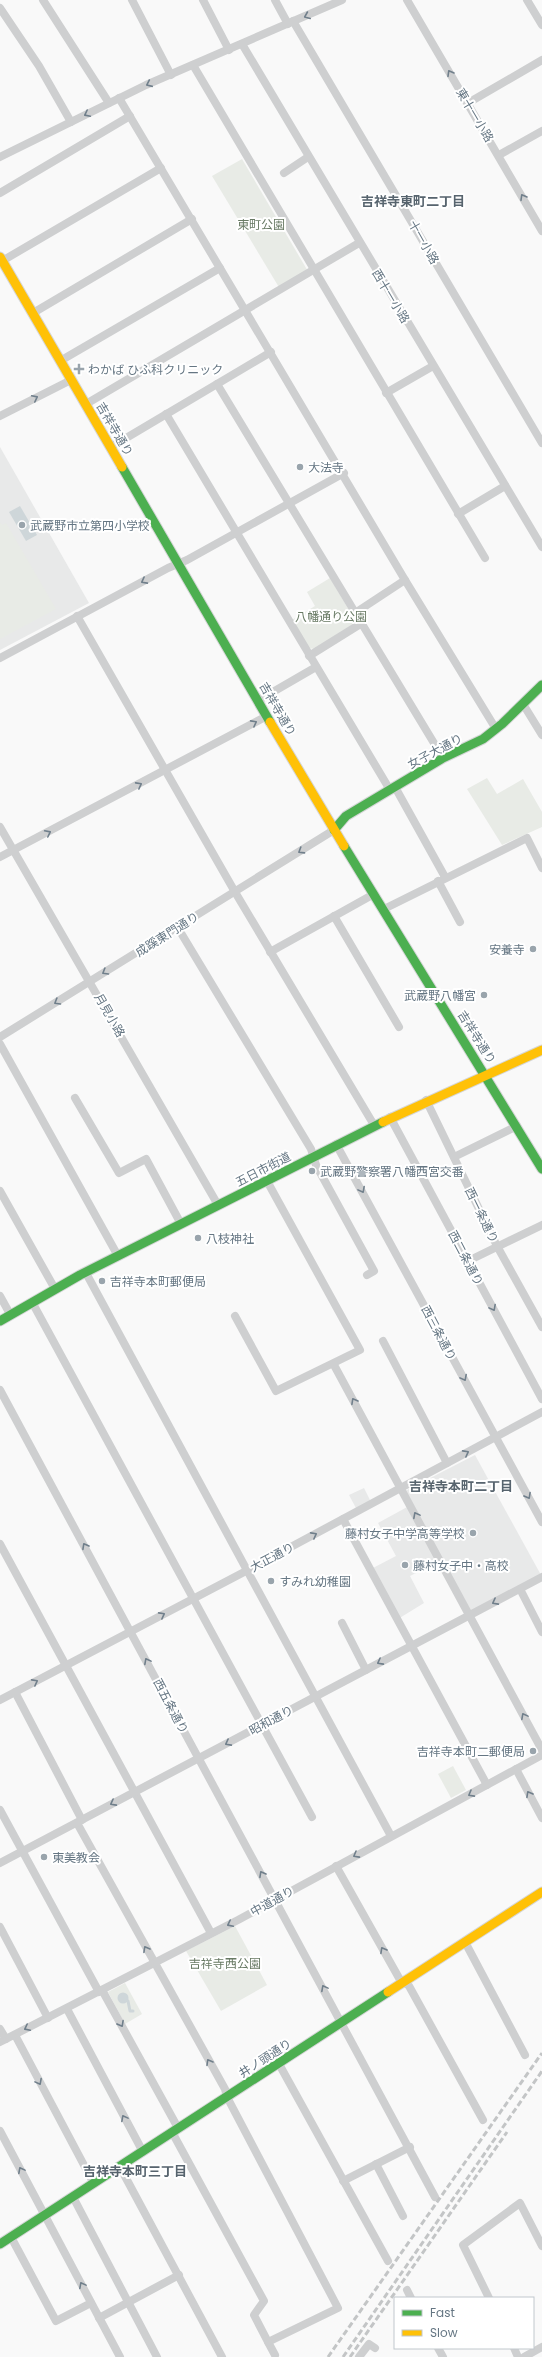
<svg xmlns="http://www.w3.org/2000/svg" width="542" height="2357" font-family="Poppins,'Noto Sans JP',sans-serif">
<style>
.built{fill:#e8e9e9}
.green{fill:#e8ebe6}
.water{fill:#ced6d9}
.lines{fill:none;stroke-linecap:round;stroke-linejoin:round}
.stream{stroke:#ced6d9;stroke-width:3}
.fast-casing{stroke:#d5d6d7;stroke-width:11}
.slow-casing{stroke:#d5d6d7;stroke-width:11}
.street{stroke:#cecfd0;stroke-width:8}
.fast{stroke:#4caf50;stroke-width:9}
.slow{stroke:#ffc107;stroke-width:9}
.rail{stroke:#c3c5c6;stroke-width:3;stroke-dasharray:6 3;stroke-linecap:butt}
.oneway{stroke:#707f8b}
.poi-dot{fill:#99a4ac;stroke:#fff;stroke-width:1.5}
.labels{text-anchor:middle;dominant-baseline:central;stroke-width:4;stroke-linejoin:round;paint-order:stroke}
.street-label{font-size:12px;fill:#657683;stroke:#fff}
.park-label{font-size:12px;fill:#687a64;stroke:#fff}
.poi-label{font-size:12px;fill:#657683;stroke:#fff;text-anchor:start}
.neighbourhood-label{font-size:13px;font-weight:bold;fill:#57646e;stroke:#fff}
</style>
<rect width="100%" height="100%" fill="#f9f9f9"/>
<g class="built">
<polygon points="0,447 89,603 0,650"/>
<polygon points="475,1455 541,1575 471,1611 405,1491"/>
<polygon points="364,1488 371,1502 357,1510 349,1495"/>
<polygon points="409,1506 438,1562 410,1576 424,1603 398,1619 371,1569 396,1556 378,1523"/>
</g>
<g class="green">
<polygon points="242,159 309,273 280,289 212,176"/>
<polygon points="0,522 2,525 6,523 56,609 0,639"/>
<polygon points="330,578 356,622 314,649 308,648 292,620 315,606 307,592"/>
<polygon points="487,778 497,794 523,779 542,812 542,827 502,845 467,789"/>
<polygon points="453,1766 466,1790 451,1798 438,1774"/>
<polygon points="235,1926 267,1985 221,2011 186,1951"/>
<polygon points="125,1983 142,2014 125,2024 108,1992"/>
</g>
<g class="water">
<polygon points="20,506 37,535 26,541 9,512"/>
<circle cx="123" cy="1998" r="5.5"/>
</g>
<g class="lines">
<polyline class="stream" points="128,2001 130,2011 133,2011"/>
<defs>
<g id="fast">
<polyline points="122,467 270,722"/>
<polyline points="334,830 346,816 443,758 483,739 502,724 542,685"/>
<polyline points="344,846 542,1169"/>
<polyline points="0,1321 80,1275 383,1122"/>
<polyline points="0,2244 388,1992"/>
</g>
<g id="slow">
<polyline points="0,257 122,467"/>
<polyline points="270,722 344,846"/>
<polyline points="383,1122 542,1050"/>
<polyline points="388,1992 542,1892"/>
</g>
</defs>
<use href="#fast" class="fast-casing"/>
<use href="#slow" class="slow-casing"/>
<g class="street">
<polyline points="43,0 109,103"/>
<polyline points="132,0 171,75"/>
<polyline points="203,0 229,50"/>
<polyline points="275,0 288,24"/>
<polyline points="407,0 542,231"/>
<polyline points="527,0 542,25"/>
<polyline points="0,8 39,66 71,122"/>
<polyline points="293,21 542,443"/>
<polyline points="242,44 542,547"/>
<polyline points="193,65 485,558"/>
<polyline points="119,98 405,580 496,729"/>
<polyline points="468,103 542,60"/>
<polyline points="499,155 542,131"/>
<polyline points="0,157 146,85 342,0"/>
<polyline points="284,173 308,157"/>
<polyline points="0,193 130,116"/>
<polyline points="2,261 161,168"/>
<polyline points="33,313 192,219"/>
<polyline points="60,361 220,268"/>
<polyline points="217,384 443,758"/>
<polyline points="386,393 433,366"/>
<polyline points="86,404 359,243"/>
<polyline points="166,414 390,790"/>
<polyline points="0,416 71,380"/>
<polyline points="111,447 271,352"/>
<polyline points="458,514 505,486"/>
<polyline points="355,613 405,580"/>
<polyline points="77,616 235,892 374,1125"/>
<polyline points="309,656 362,623"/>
<polyline points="0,658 168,568 187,560 344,473"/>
<polyline points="259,700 316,667"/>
<polyline points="523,704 542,735"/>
<polyline points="395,787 445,877"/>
<polyline points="0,827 218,1205"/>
<polyline points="0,857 267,716"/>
<polyline points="438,881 460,922"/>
<polyline points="384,909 527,838 542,868"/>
<polyline points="334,916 399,1027"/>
<polyline points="178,928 311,1149 316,1165 374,1271 367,1275"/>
<polyline points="270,952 374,894"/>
<polyline points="0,1037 334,830"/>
<polyline points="0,1044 118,1256"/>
<polyline points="75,1098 119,1173 146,1159 181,1224"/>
<polyline points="426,1100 497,1246 542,1327"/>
<polyline points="390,1117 542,1399"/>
<polyline points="336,1144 542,1522"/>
<polyline points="454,1157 517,1126"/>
<polyline points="0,1191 55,1289"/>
<polyline points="468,1261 542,1225"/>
<polyline points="86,1273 391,1836"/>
<polyline points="0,1296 10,1314"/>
<polyline points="32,1302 312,1817"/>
<polyline points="235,1316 276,1391 360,1350 267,1181"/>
<polyline points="383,1341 447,1463"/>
<polyline points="334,1365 542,1750"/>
<polyline points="0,1390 435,2197"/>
<polyline points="343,1519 487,1785"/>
<polyline points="0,1544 211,1933"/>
<polyline points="520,1589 542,1632"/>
<polyline points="342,1623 366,1670"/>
<polyline points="15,1692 82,1820"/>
<polyline points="0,1700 248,1570 542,1412"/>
<polyline points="516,1769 542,1818"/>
<polyline points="0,1810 99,1992"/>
<polyline points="77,1823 225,2089 227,2097 338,2308 268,2342 275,2355"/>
<polyline points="0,1863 542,1577"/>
<polyline points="336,1866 399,1978 409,1986 483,2120"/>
<polyline points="0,1927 48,2018"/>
<polyline points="465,1942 525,2055"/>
<polyline points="102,1990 178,2128"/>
<polyline points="67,2009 143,2152"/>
<polyline points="0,2029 6,2039"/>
<polyline points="15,2035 94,2184"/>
<polyline points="0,2042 238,1920 542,1755"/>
<polyline points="279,2064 388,2261"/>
<polyline points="0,2131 120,2357"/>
<polyline points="172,2132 264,2301 254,2315 268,2342"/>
<polyline points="376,2164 403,2216"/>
<polyline points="120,2167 222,2357"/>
<polyline points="343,2181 410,2147"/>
<polyline points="73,2197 157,2357"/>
<polyline points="11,2237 56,2321 91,2303"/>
<polyline points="407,2290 411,2298"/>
<polyline points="489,2298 463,2245 520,2203 542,2246"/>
<polyline points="99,2318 179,2275"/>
<polyline points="438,2348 443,2357"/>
<polyline points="514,2348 518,2357"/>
<polyline points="359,2357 369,2344 375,2348"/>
<polyline points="524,2357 542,2347"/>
</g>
<use href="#fast" class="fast"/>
<use href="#slow" class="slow"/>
<g class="rail">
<polyline points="328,2357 542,2053"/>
<polyline points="343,2357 542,2071"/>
<polyline points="350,2357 507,2132"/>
</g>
</g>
<defs><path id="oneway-chevron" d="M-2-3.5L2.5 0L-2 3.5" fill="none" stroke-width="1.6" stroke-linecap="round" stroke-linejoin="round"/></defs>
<g class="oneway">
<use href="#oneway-chevron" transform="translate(307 16) rotate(157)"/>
<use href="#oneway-chevron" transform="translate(450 73) rotate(-120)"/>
<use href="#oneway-chevron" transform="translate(149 84) rotate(156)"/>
<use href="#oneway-chevron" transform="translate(87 114) rotate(153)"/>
<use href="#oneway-chevron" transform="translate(523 197) rotate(-120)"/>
<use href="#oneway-chevron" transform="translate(35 398) rotate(-27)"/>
<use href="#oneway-chevron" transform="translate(144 581) rotate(152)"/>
<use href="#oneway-chevron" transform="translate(254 723) rotate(-28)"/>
<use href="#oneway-chevron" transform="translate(139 785) rotate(-28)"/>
<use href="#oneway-chevron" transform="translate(48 833) rotate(-27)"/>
<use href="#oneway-chevron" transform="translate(301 851) rotate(148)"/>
<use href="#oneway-chevron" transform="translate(105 972) rotate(149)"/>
<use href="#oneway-chevron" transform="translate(57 1002) rotate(149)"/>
<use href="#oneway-chevron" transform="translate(362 1190) rotate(62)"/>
<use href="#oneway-chevron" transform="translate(493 1308) rotate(62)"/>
<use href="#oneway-chevron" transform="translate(464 1378) rotate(62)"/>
<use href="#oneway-chevron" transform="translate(354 1401) rotate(-119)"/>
<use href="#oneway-chevron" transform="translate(466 1453) rotate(-28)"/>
<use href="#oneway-chevron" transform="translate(528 1496) rotate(61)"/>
<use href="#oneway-chevron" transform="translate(416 1515) rotate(-118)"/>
<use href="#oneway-chevron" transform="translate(314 1535) rotate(-28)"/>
<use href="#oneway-chevron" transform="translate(85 1546) rotate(-119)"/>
<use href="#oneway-chevron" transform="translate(495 1602) rotate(152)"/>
<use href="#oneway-chevron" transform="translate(162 1615) rotate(-28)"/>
<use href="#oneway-chevron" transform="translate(147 1661) rotate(-118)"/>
<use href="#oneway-chevron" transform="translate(380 1662) rotate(152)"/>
<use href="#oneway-chevron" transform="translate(35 1682) rotate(-28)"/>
<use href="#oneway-chevron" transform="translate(524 1716) rotate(-118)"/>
<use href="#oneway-chevron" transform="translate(228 1743) rotate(152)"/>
<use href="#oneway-chevron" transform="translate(471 1794) rotate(151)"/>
<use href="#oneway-chevron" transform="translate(529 1794) rotate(-119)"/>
<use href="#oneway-chevron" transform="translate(113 1803) rotate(152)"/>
<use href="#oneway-chevron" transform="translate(356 1855) rotate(151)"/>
<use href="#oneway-chevron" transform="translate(262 1874) rotate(-119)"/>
<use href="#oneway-chevron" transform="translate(230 1924) rotate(153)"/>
<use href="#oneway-chevron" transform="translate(146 1949) rotate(-119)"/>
<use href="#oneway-chevron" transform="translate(383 1950) rotate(-119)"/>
<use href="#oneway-chevron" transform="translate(324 1988) rotate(-118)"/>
<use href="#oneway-chevron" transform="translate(121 2024) rotate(61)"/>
<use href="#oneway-chevron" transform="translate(27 2028) rotate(153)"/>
<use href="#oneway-chevron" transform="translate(209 2062) rotate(-120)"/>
<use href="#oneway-chevron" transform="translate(39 2082) rotate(62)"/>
<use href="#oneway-chevron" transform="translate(124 2118) rotate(-118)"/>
<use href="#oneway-chevron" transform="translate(21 2170) rotate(-118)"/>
<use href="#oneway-chevron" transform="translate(82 2285) rotate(-118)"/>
</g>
<g class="poi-dot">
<path d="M77 363h4v4h4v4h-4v4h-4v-4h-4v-4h4z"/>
<circle cx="300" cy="467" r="4"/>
<circle cx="22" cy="525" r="4"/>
<circle cx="533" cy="949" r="4"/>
<circle cx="484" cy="995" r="4"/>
<circle cx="312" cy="1171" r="4"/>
<circle cx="198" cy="1238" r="4"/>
<circle cx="102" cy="1281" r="4"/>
<circle cx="473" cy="1533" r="4"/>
<circle cx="405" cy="1565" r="4"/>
<circle cx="271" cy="1581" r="4"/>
<circle cx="533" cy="1751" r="4"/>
<circle cx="44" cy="1857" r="4"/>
</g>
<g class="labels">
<g class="street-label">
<text transform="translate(475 115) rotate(59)">東十一小路</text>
<text transform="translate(424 242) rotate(60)">十一小路</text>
<text transform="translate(391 296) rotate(59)">西十一小路</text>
<text transform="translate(115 429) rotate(60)">吉祥寺通り</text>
<text transform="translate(278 709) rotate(60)">吉祥寺通り</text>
<text transform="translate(435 751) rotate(-28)">女子大通り</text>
<text transform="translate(167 934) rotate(-32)">成蹊東門通り</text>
<text transform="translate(110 1015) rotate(60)">月見小路</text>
<text transform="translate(477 1037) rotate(58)">吉祥寺通り</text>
<text transform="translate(263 1169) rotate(-27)">五日市街道</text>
<text transform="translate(482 1215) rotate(64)">西一条通り</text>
<text transform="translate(466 1258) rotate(62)">西二条通り</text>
<text transform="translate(439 1333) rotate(62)">西三条通り</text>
<text transform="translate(272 1557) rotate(-28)">大正通り</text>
<text transform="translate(171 1706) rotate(62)">西五条通り</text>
<text transform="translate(271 1720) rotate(-28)">昭和通り</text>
<text transform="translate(272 1901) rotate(-29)">中道通り</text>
<text transform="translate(265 2058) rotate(-33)">井ノ頭通り</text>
</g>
<g class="park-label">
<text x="261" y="224">東町公園</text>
<text x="331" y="616">八幡通り公園</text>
<text x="225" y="1963">吉祥寺西公園</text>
</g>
<g class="poi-label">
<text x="88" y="369">わかば ひふ科クリニック</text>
<text x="308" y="467">大法寺</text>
<text x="30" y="525">武蔵野市立第四小学校</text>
<text x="525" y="949" text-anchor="end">安養寺</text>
<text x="476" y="995" text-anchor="end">武蔵野八幡宮</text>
<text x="320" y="1171">武蔵野警察署八幡西宮交番</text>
<text x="206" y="1238">八枝神社</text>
<text x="110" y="1281">吉祥寺本町郵便局</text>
<text x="465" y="1533" text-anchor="end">藤村女子中学高等学校</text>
<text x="413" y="1565">藤村女子中・高校</text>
<text x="279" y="1581">すみれ幼稚園</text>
<text x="525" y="1751" text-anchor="end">吉祥寺本町二郵便局</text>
<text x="52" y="1857">東美教会</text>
</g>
<g class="neighbourhood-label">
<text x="413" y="201">吉祥寺東町二丁目</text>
<text x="461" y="1486">吉祥寺本町二丁目</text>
<text x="135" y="2171">吉祥寺本町三丁目</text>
</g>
</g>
<rect x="394" y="2297" width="140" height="52" fill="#ffffff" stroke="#c1c8cd"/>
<rect x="402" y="2310" width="20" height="6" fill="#4caf50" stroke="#c1c8cd"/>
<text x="430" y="2317" font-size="12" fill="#657683">Fast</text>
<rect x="402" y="2330" width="20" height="6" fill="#ffc107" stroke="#c1c8cd"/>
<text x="430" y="2337" font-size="12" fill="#657683">Slow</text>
</svg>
